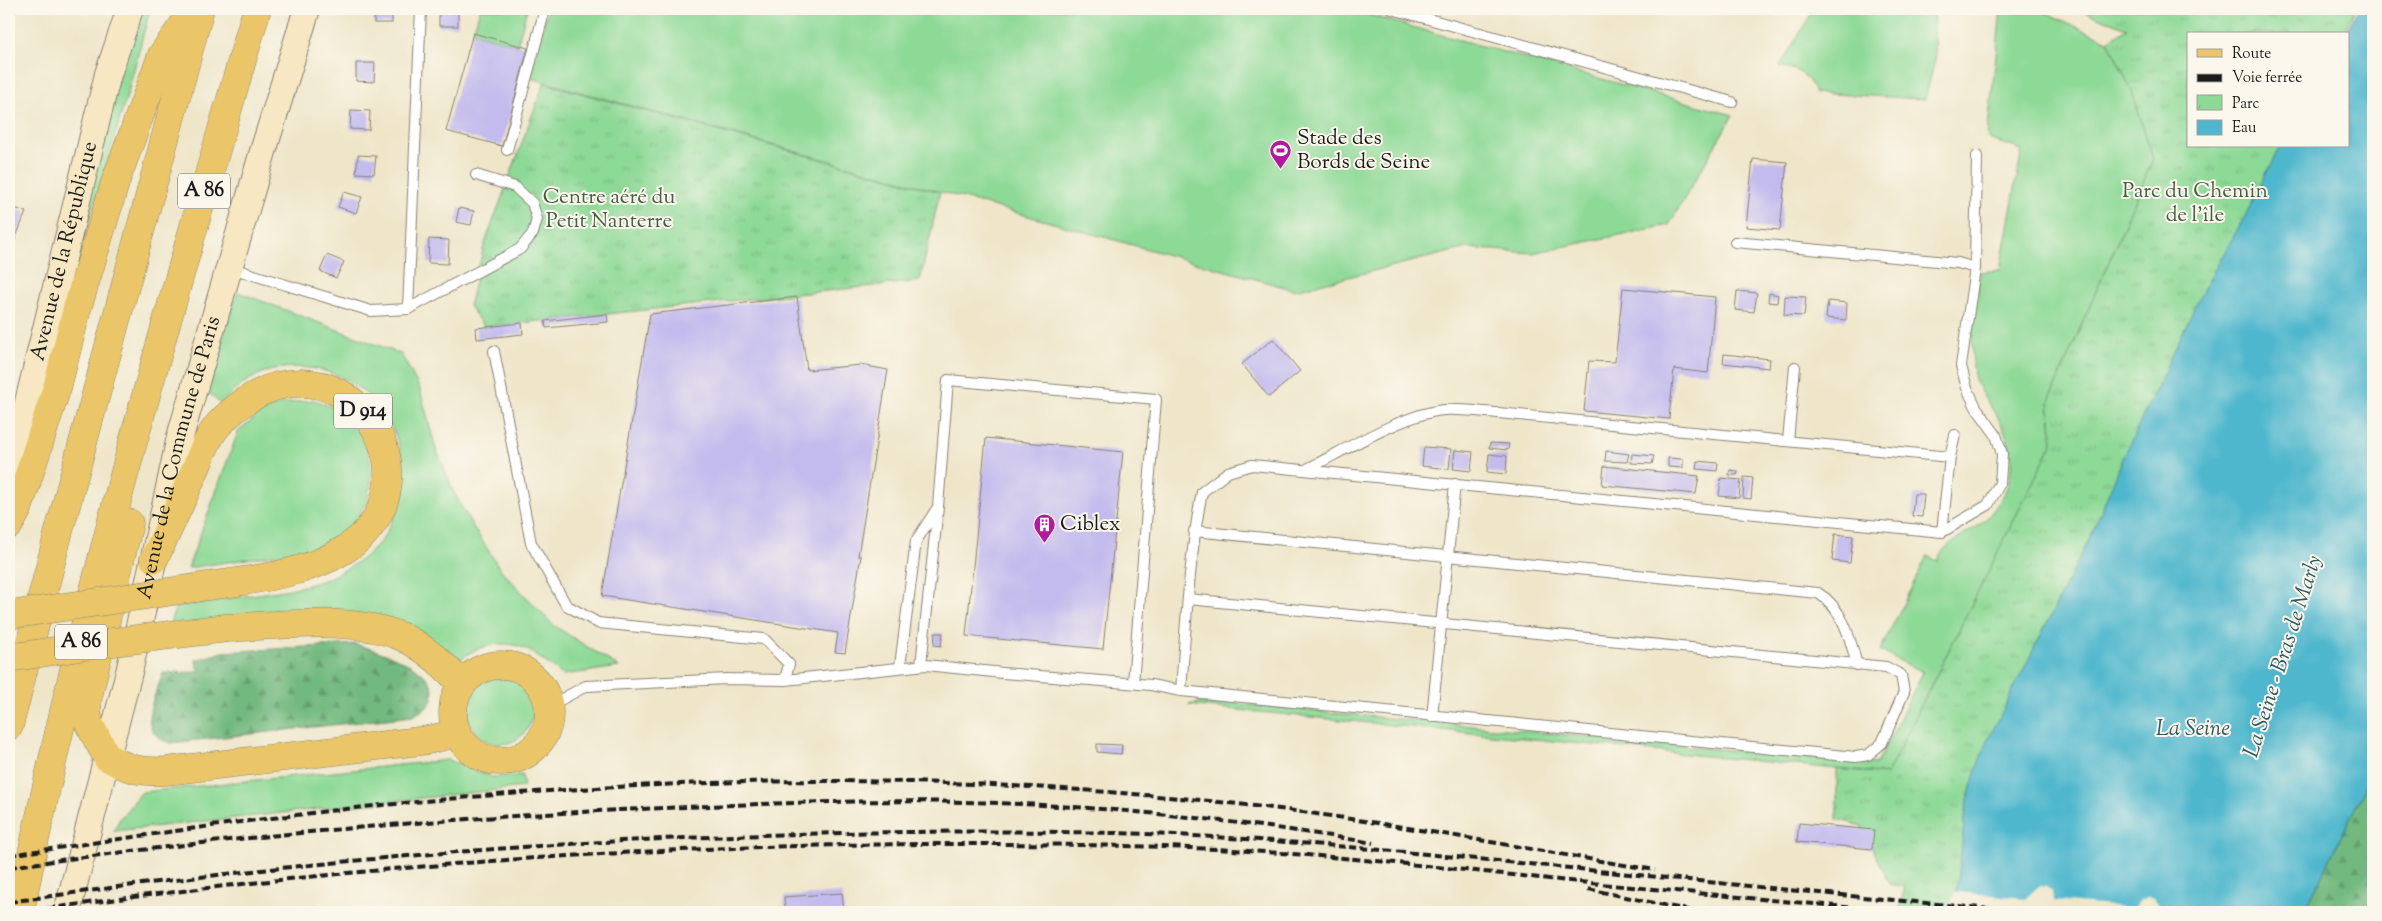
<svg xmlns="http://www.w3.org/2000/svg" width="2382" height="921" font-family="'Sorts Mill Goudy',serif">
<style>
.green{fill:#8dd996;stroke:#547a59}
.forest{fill:url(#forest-firs);stroke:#476a4e}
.park{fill:url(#park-tufts);stroke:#547a59}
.water{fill:#4fb7cd;stroke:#366a74}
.pier{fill:#efe6ca}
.building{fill:#c3bbed}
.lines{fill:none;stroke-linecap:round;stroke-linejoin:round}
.lane-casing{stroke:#868173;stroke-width:12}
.secondary-casing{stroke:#868173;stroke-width:28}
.primary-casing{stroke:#868173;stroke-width:29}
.highway-casing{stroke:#868173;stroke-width:29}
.lane{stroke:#fff;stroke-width:10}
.secondary{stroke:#f7e8c3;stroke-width:26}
.primary{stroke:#ebc669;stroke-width:28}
.highway{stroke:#ebc669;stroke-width:28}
.rail{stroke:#1c1c1c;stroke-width:4;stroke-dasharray:8 4;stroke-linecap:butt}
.highway-bridge-casing{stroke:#868173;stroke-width:29;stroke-linecap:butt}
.highway-bridge{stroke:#ebc669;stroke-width:28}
.labels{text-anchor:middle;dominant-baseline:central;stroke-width:4;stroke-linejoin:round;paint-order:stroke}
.shield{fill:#fbf7ec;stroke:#5f5e5a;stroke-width:1}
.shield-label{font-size:20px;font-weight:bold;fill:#1c1c1c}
.poi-label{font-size:21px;fill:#1c1c1c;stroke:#fbf7ec;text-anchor:start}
.park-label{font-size:21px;fill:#445e47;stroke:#fbf7ec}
.street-label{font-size:21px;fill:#1c1c1c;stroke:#fbf7ec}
.water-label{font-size:22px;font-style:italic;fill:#305a63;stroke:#fbf7ec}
</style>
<defs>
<pattern id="forest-firs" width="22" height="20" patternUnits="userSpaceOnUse" patternTransform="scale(1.25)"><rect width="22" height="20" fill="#72b97f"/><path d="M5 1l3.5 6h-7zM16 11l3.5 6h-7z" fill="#629e6d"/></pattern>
<pattern id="park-tufts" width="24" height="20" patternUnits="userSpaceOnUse" patternTransform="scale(1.25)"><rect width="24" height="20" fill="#8dd996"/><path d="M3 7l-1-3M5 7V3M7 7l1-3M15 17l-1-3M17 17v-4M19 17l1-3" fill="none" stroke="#79ba81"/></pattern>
</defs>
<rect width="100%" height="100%" fill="#fbf7ec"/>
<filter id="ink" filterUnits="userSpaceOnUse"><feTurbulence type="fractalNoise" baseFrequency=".02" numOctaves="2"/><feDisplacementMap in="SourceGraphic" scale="10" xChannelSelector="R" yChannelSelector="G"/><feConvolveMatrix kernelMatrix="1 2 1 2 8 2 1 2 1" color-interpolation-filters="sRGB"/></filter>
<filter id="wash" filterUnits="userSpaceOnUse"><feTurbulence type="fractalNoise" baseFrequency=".0096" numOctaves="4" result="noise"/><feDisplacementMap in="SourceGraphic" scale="20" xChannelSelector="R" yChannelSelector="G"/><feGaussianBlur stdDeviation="1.12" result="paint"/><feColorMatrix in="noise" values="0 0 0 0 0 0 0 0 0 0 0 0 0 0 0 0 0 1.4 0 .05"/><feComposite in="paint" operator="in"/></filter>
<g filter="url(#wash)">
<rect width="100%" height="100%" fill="#efe6ca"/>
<g class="green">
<polygon points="141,9 150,9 128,92 66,299 106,116"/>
<polygon points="480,9 527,9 517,45 473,33"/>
<polygon points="548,9 1347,9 1733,115 1669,225 1532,253 1467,248 1295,290 530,78"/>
<path d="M1814,9H1933L1936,56L1925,99L1815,93C1806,73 1801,71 1780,66Z"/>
<path d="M1999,9H2038L2108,41L2132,91L2153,159L2049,401L2053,442L1887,774L1188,705L1203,702H1218L1875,764L1878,762L1923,672L1880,651L1927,556L1937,561C1945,540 1969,535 1985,520C1992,513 2001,500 2005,492C2018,463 2009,433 1992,409C1985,398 1977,389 1974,375C1969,342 1976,306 1980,272L2000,270L2022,150L1991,140L1987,136L2001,10Z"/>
<path d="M238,292L401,354L420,389L435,446L453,491L473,527L501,570L553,625L619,667L563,675C551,667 540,657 528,650C507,638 475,645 459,661L428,643L169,625L176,607C203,602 230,598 258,594C284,590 311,587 335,575C350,567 369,556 380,542C384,537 387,531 390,525C436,441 354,342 262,373C247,379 232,393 220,404L206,390Z"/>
<polygon points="314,400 340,410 365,436 372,473 367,502 349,530 312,549 188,568 238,432 263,411 281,404"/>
<circle cx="500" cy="711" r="33"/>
<polygon points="448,760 492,777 522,775 524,787 114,831 119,820 142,792"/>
</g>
<g class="forest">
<path d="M355,644C376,651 451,670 429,705C426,709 417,713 413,716L170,743C134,731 155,698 163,673L198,672L196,660L223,652Z"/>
<polygon points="2373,771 2373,912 2304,912"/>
</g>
<g class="park">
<polygon points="2076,9 2355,9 2343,34 2188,34 2188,146 2287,146 1967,806 1958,890 1951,912 1899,912 1905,887 1890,884 1862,826 1837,819 1837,769 1887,774 2053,442 2049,401 2153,159 2132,91 2108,41 2127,28"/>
<polygon points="544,83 940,192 920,281 484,327 469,306 484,246"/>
</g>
<path class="water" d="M2358,9H2373V771L2304,912H1951C1962,877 1960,841 1967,805C1971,783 1978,763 1987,742L2091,535L2125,454L2199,298L2245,216L2280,146H2348V34H2345Z"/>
<polygon class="pier" points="2039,886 2046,887 2052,891 2053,901 2134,908 2140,900 2147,897 2153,898 2158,903 2158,911 2167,912 1948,912 1955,892 2026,898"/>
<g id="blocks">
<g class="building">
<rect x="374" y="9" width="18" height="14"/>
<rect x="439" y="9" width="19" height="17"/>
<polygon points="1226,9 1242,9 1241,13"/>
<polygon points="1763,9 1775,9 1770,13"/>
<polygon points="473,33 528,48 502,146 446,131"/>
<polygon points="356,63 375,63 374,82 356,81"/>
<polygon points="351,110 370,111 369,130 350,129"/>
<polygon points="358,155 376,156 374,174 356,173"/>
<polygon points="1753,159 1787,162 1780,230 1746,227"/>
<polygon points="344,192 362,197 356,213 338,207"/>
<polygon points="9,206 26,212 12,247 9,245"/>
<polygon points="459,208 474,211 471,225 456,222"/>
<polygon points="429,239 449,240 448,264 428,263"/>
<polygon points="327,255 344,262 336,278 320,271"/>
<polygon points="1623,288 1715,297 1708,373 1674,369 1669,419 1584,411 1589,361 1615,362"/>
<polygon points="1737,291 1757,293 1754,312 1735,310"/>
<polygon points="1769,293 1778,295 1777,303 1768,302"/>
<polygon points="1785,296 1806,297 1804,316 1784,315"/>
<polygon points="797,297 807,370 861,365 888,370 858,556 861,556 845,653 835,652 838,633 602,596 650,314"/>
<polygon points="1828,301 1847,303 1846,320 1826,318"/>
<polygon points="607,314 608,322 546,328 545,321"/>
<polygon points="522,323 523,334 477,339 476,328"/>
<polygon points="1273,339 1300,371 1269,397 1242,364"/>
<polygon points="1724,354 1770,359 1769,368 1723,363"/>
<polygon points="986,438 1123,452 1103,649 966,636"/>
<polygon points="1490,443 1509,444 1508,450 1489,448"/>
<polygon points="1424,447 1451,449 1449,469 1422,466"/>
<polygon points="1455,450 1473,452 1471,471 1453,469"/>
<polygon points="1606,451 1629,454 1627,462 1605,461"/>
<polygon points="1489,454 1507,456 1506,474 1487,472"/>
<polygon points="1632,454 1654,456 1652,464 1631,463"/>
<polygon points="1668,458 1683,459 1683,468 1668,467"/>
<polygon points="1697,461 1718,463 1717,471 1696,469"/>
<polygon points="1604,466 1699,476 1696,494 1602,485"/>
<polygon points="1730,470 1738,471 1737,475 1729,475"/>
<polygon points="1744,477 1753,478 1751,499 1743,498"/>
<polygon points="1721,478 1741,480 1739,498 1719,496"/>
<polygon points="1914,494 1924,494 1922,517 1912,516"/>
<polygon points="1835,534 1853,536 1850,563 1832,561"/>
<polygon points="935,633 943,633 941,646 934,645"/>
<polygon points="1097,744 1122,745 1121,754 1097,752"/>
<polygon points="1799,823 1874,830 1872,849 1797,842"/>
<polygon points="842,893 844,912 785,912 784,897"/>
<polygon points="575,907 575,912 538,912 538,911"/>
</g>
</g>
</g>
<g filter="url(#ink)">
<use href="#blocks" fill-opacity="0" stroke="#868173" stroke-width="1"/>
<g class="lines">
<defs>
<g id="lane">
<polyline points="1392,9 1732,102"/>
<polyline points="507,150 545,9"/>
<polyline points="1735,242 1958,263 1975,268"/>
<polyline points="231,268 371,311 408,309 520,249 533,233 537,219 532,203 515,187 476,175"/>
<polyline points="408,309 421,9"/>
<polyline points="494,351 531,543 566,605 598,623 764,639 789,664 785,680"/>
<polyline points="1788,441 1795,367"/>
<path d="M1307,469C1343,451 1406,413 1444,410C1462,409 1481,412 1498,413L1950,457"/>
<path d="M1194,531L1818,593C1843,608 1850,638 1857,665"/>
<polyline points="1942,532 1950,457 1955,435"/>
<path d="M1188,599L1886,667L1901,675L1904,692L1882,743L1868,755L1856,757L1181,691C1186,624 1189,557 1202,492L1228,472L1252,465L1942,532L1988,505L2000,483L2002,454L1996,435L1976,407L1967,388L1961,366L1975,268L1977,156"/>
<polyline points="921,665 938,507 948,380 1156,399 1133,683"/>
<polyline points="900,666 916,541 936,510"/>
<polyline points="549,706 586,686 727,679 785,680 926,665 1003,673 1151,685 1181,691"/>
<polyline points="1432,717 1455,484"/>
</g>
<g id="secondary">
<path id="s1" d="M9,496L26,410L108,74L130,9"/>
<path id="s2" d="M67,912L130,668L180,437L261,158L307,9"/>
</g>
<g id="primary">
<circle cx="501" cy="713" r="48"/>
<path d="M107,757C129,770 141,772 166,771L428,740L457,733"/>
</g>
<g id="highway">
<polyline points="9,525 18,509 58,384 77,309 116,180 162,55 195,9"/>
<path d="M154,559C168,530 182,500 195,470C202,454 207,437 219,424C333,304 456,479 344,550C301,577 245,580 195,588"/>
<path d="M227,628C280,625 365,614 412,642C431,653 447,668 462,684"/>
<polyline points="9,726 58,535 200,9"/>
<polyline points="107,757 88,722 87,701 129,523"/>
<path d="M20,912C81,606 170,308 257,9"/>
</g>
</defs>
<use href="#lane" class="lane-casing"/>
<use href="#secondary" class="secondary-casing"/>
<use href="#primary" class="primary-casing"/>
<use href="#highway" class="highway-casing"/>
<use href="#lane" class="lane"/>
<use href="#secondary" class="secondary"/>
<use href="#primary" class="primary"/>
<use href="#highway" class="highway"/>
<g class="rail">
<path d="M9,855C127,838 245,820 364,807C578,785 796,774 1012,786C1109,791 1206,799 1302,812C1420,828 1537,851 1655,870"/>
<path d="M9,867C211,839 414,820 619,810C733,805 848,799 963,802C1100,805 1237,820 1373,843"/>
<polyline points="1588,889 1697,912"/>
<path d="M9,902C271,864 534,841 798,834C924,831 1049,830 1175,835C1300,841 1425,854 1549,866C1708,882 1866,898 2025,912"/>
<path d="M24,912C410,856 802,834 1192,848C1315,853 1437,867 1559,880C1672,891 1785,901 1898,912"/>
</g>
<defs>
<g id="highway-bridge">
<polyline points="9,615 195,588"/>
<polyline points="9,658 105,643 227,628"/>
</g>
</defs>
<use href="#highway-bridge" class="highway-bridge-casing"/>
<use href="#highway-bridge" class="highway-bridge"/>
</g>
</g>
<defs>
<symbol id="stadium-pin" viewBox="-11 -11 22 30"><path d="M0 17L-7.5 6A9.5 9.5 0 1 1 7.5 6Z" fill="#b5179e" stroke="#fbf7ec"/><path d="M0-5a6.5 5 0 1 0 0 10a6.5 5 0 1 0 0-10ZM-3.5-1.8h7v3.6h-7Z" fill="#fff"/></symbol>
<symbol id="building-pin" viewBox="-11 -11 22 30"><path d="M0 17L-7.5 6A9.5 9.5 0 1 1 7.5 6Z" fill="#b5179e" stroke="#fbf7ec"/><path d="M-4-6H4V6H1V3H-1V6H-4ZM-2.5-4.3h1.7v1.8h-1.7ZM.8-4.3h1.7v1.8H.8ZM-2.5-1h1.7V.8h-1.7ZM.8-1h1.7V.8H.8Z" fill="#fff"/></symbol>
</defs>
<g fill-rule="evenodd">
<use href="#stadium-pin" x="1268" y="138" width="25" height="34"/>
<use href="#building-pin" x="1032" y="512" width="25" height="34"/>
</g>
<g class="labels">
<g class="shield">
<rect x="178" y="173.5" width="52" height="35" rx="4"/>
<rect x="334" y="393.5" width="58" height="35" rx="4"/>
<rect x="55" y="624.5" width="52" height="35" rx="4"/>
</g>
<g class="shield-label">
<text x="204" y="191">A 86</text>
<text x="363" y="411">D 914</text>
<text x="81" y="642">A 86</text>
</g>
<g class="poi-label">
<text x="1297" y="139">Stade des<tspan x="1297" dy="24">Bords de Seine</tspan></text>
<text x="1060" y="525">Ciblex</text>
</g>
<g class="park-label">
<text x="2195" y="192">Parc du Chemin<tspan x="2195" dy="24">de l'île</tspan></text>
<text x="609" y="198">Centre aéré du<tspan x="609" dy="24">Petit Nanterre</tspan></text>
</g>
<g class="street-label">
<text stroke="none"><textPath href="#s1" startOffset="251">Avenue de la République</textPath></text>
<text stroke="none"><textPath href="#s2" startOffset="468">Avenue de la Commune de Paris</textPath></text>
</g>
<g class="water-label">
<text transform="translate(2284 657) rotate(-72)">La Seine - Bras de Marly</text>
<text x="2193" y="730">La Seine</text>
</g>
</g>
<rect width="2382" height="921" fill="none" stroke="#fbf7ec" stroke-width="30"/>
<rect x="2187" y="32" width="162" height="115" fill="#fbf7ec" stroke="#a29f99"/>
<rect x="2197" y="49" width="25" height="8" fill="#ebc669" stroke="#a29f99"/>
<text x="2232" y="58" font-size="15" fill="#1c1c1c">Route</text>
<rect x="2197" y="74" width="25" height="8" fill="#1c1c1c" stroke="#a29f99"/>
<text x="2232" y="82" font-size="15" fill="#1c1c1c">Voie ferrée</text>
<rect x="2197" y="95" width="25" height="15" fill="url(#park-tufts)" stroke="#a29f99"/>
<text x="2232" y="108" font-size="15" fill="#1c1c1c">Parc</text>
<rect x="2197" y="120" width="25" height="15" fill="#4fb7cd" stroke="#a29f99"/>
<text x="2232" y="132" font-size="15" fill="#1c1c1c">Eau</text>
</svg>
